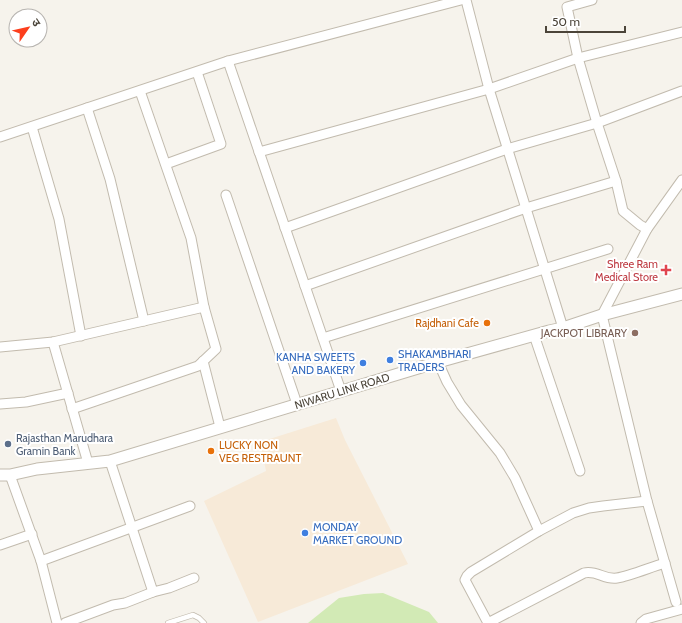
<svg xmlns="http://www.w3.org/2000/svg" width="682" height="623" font-family="Cabin,'Noto Sans Devanagari',sans-serif">
<style>
.commercial{fill:#f7ead8}
.green{fill:#d2eab5}
.lines{fill:none;stroke-linecap:round;stroke-linejoin:round}
.service-casing{stroke:#c2bbae;stroke-width:6}
.minor-casing{stroke:#c2bbae;stroke-width:11}
.tertiary-casing{stroke:#c2bbae;stroke-width:13}
.service{stroke:#fff;stroke-width:4.5}
.minor{stroke:#fff;stroke-width:9}
.tertiary{stroke:#fff;stroke-width:11}
.health-dot{fill:#e0444e;stroke:#fff;stroke-width:1.5}
.food-dot{fill:#e8710a;stroke:#fff;stroke-width:1.5}
.education-dot{fill:#8d6e63;stroke:#fff;stroke-width:1.5}
.shop-dot{fill:#3f7fe0;stroke:#fff;stroke-width:1.5}
.service-dot{fill:#5c6f8a;stroke:#fff;stroke-width:1.5}
.labels{text-anchor:middle;dominant-baseline:central;stroke-width:4;stroke-linejoin:round;paint-order:stroke}
.health-label{font-size:11px;fill:#be3a42;stroke:#fff;text-anchor:end}
.food-label{font-size:11px;fill:#c56008;stroke:#fff;text-anchor:end}
.education-label{font-size:11px;fill:#785e54;stroke:#fff;text-anchor:end}
.shop-label{font-size:11px;fill:#366cbe;stroke:#fff;text-anchor:start}
.street-label{font-size:11px;fill:#4b4439;stroke:#fff}
.service-label{font-size:11px;fill:#4e5e75;stroke:#fff;text-anchor:start}
</style>
<rect width="100%" height="100%" fill="#f6f3ec"/>
<polygon class="commercial" points="336,418 345,440 408,564 258,622 204,501 266,471 260,442"/>
<polygon class="green" points="383,593 429,612 438,623 308,623 339,598 364,594"/>
<g class="lines">
<defs>
<polyline id="service" points="168,623 193,615 199,618 204,623"/>
<g id="minor">
<polyline points="466,0 489,89 563,328"/>
<polyline points="592,0 567,7 578,58 597,123 616,181 623,211 640,225 647,229"/>
<polyline points="228,61 341,391"/>
<polyline points="87,108 110,179 144,321"/>
<polyline points="32,127 59,219 81,336"/>
<polyline points="0,137 228,61 461,0"/>
<polyline points="259,152 489,89 578,58 682,32"/>
<polyline points="166,164 221,144 197,72"/>
<polyline points="226,195 297,404"/>
<polyline points="285,228 507,149 597,123 682,91"/>
<polyline points="305,286 526,208 616,181"/>
<polyline points="534,335 580,471"/>
<polyline points="323,338 608,249"/>
<polyline points="53,342 88,463"/>
<polyline points="0,347 53,342 204,307"/>
<polyline points="203,361 220,427"/>
<polyline points="438,362 447,382 461,405 500,453 515,478 539,531"/>
<polyline points="0,404 26,402 68,393"/>
<polyline points="72,409 198,366 216,349 204,307 191,238 140,91"/>
<polyline points="110,461 153,592 169,588 194,578"/>
<polyline points="10,475 41,561 57,623"/>
<polyline points="0,545 32,534"/>
<polyline points="41,561 190,506"/>
<polyline points="676,602 647,501 602,315 647,229 682,180"/>
<polyline points="65,623 113,605 125,603 153,592"/>
<polyline points="488,623 465,580 467,576 471,572 539,531 573,513 589,508 603,506 647,501"/>
<path d="M488,623L584,573C597,570 604,580 617,578C630,576 651,567 665,563"/>
<polyline points="641,623 646,619 682,609"/>
</g>
<polyline id="tertiary" points="0,475 10,475 37,469 110,461 438,362 549,331 563,328 602,315 682,294"/>
</defs>
<use href="#service" class="service-casing"/>
<use href="#minor" class="minor-casing"/>
<use href="#tertiary" class="tertiary-casing"/>
<use href="#service" class="service"/>
<use href="#minor" class="minor"/>
<use href="#tertiary" class="tertiary"/>
</g>
<path class="health-dot" d="M664 264h4v4h4v4h-4v4h-4v-4h-4v-4h4z"/>
<g class="food-dot">
<circle cx="487" cy="323" r="4"/>
<circle cx="211" cy="451" r="4"/>
</g>
<circle class="education-dot" cx="635" cy="333" r="4"/>
<g class="shop-dot">
<circle cx="390" cy="360" r="4"/>
<circle cx="363" cy="363" r="4"/>
<circle cx="305" cy="533" r="4"/>
</g>
<circle class="service-dot" cx="8" cy="444" r="4"/>
<g class="labels">
<g class="health-label">
<text x="658" y="264">Shree Ram<tspan x="658" dy="13">Medical Store</tspan></text>
</g>
<g class="food-label">
<text x="479" y="323">Rajdhani Cafe</text>
<text x="219" y="445" text-anchor="start">LUCKY NON<tspan x="219" dy="13">VEG RESTRAUNT</tspan></text>
</g>
<g class="education-label">
<text x="627" y="333">JACKPOT LIBRARY</text>
</g>
<g class="shop-label">
<text x="398" y="354">SHAKAMBHARI<tspan x="398" dy="13">TRADERS</tspan></text>
<text x="355" y="357" text-anchor="end">KANHA SWEETS<tspan x="355" dy="13">AND BAKERY</tspan></text>
<text x="313" y="527">MONDAY<tspan x="313" dy="13">MARKET GROUND</tspan></text>
</g>
<g class="street-label">
<text transform="translate(342 391) rotate(-17)">NIWARU LINK ROAD</text>
</g>
<g class="service-label">
<text x="16" y="438">Rajasthan Marudhara<tspan x="16" dy="13">Gramin Bank</tspan></text>
</g>
</g>
<g transform="translate(28 28) rotate(56)"><circle r="19" fill="#ffffff" stroke="#b7b4b0"/>
<path d="M0-3L7 15L0 10L-7 15Z" fill="#fc3f1d"/>
<text y="-6" font-size="11" font-weight="bold" text-anchor="middle" fill="#4b4439">उ</text>
</g>
<path d="M546 26v6h79v-6" fill="none" stroke="#4b4439" stroke-width="2"/>
<text x="552" y="26" font-size="12" fill="#4b4439" stroke="#ffffff" stroke-width="3" paint-order="stroke">50 m</text>
</svg>
